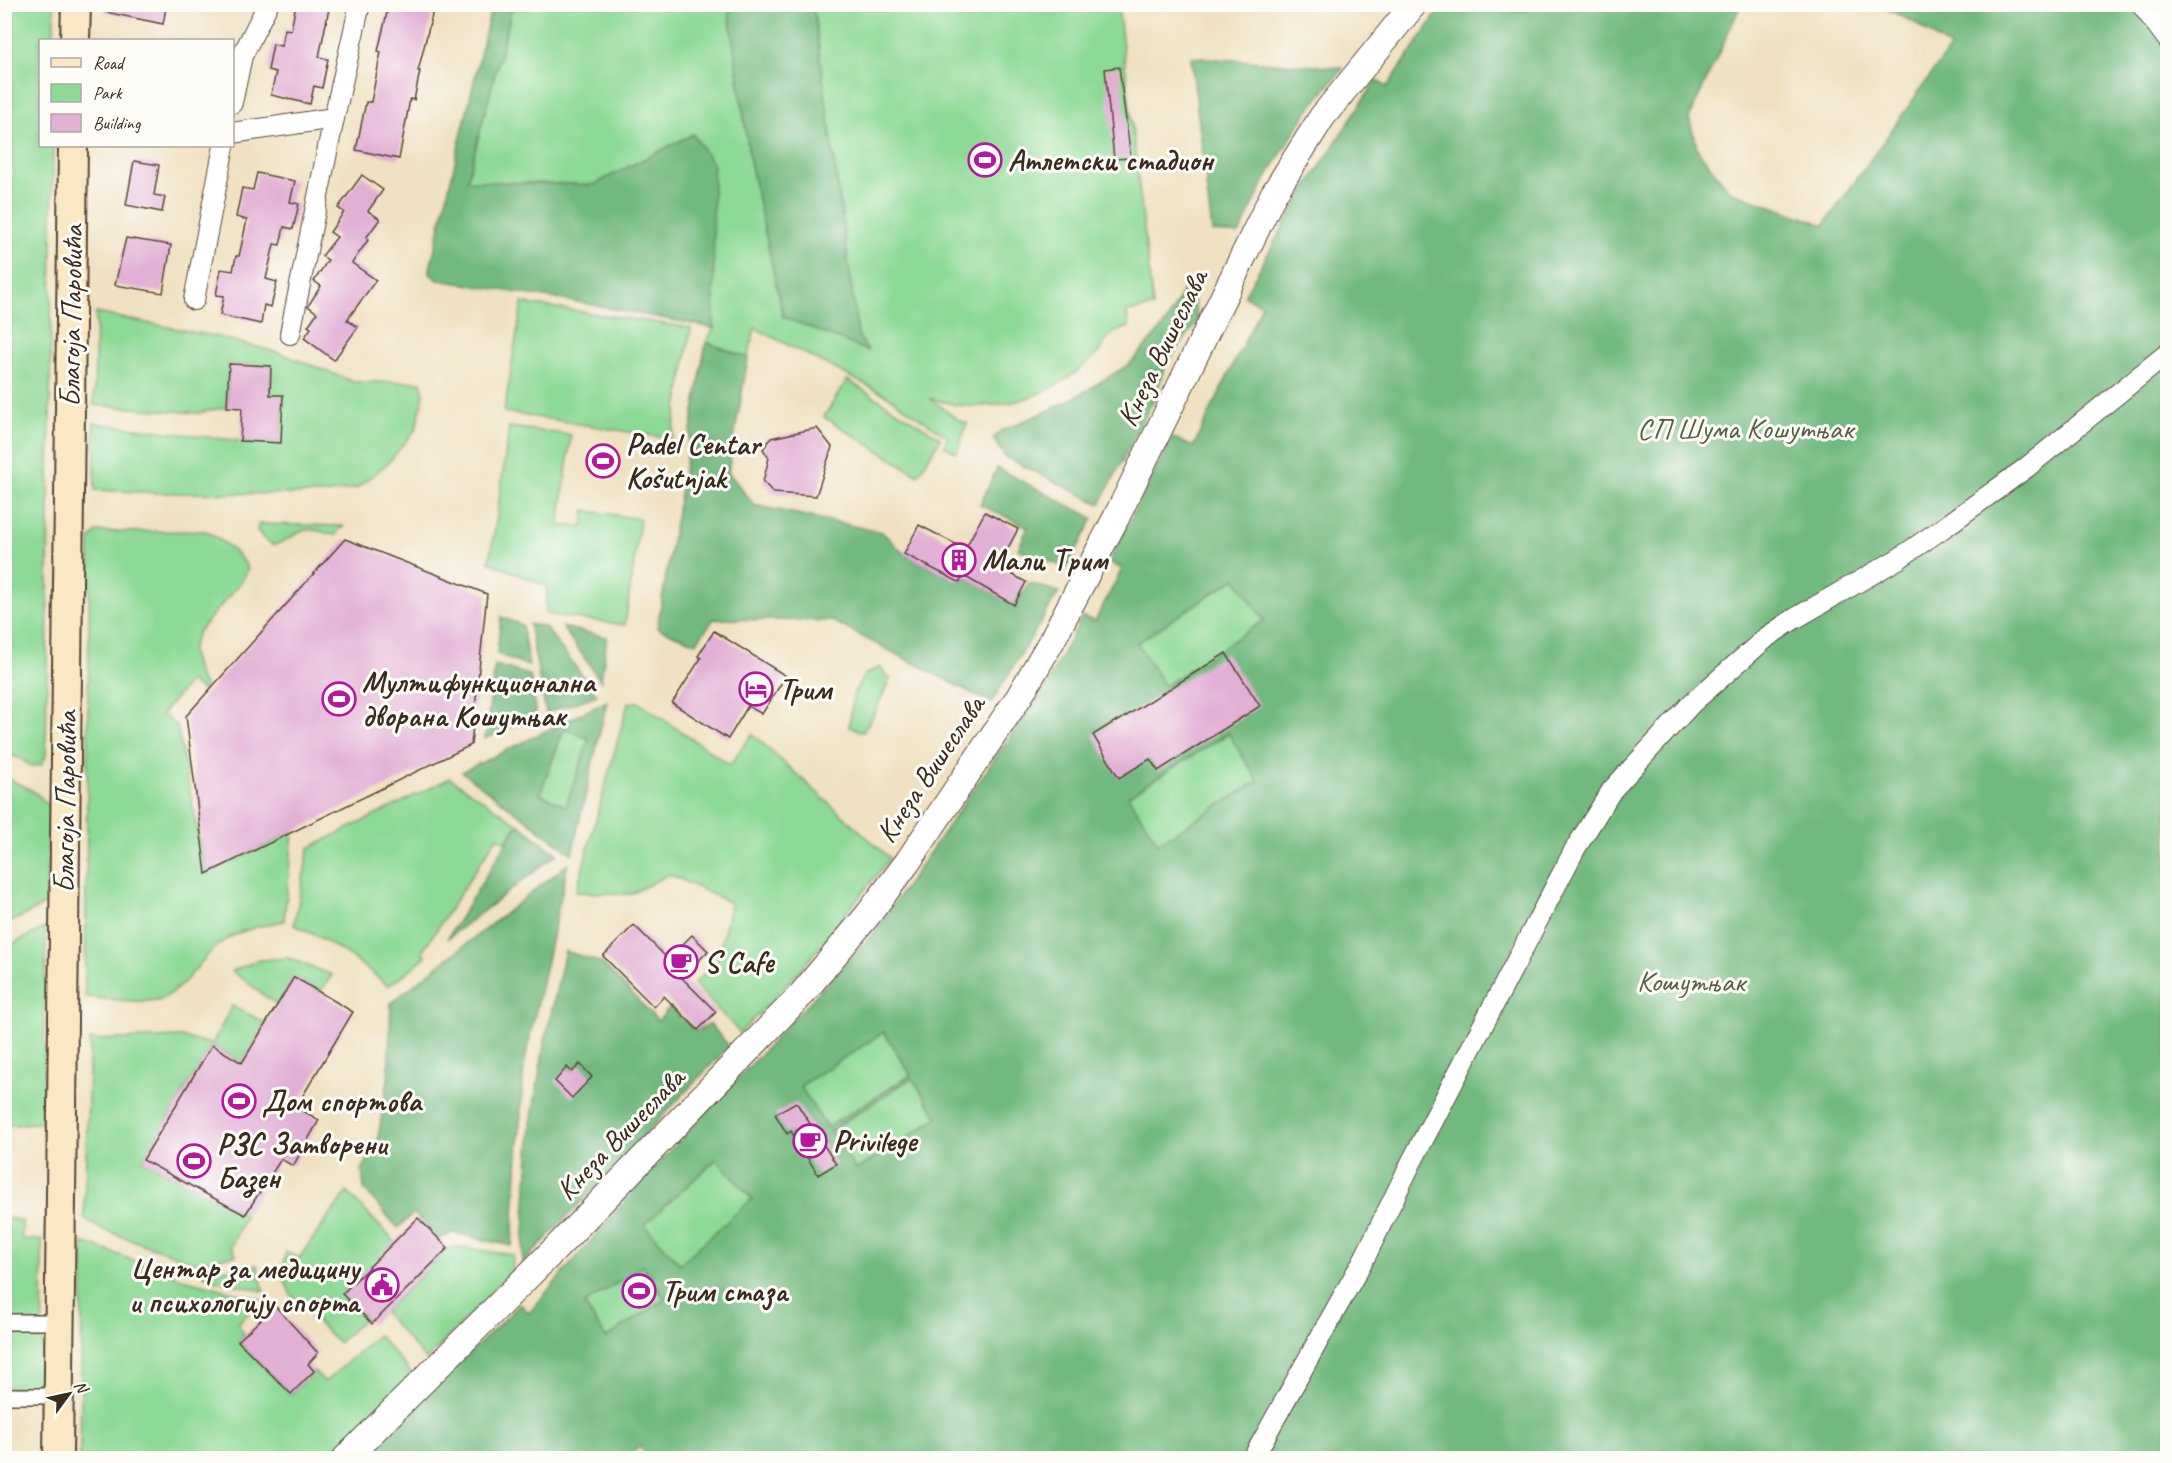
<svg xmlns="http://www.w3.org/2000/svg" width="2172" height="1463" font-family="Caveat,sans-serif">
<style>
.green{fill:#8dd996;stroke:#64825a;stroke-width:1.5}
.forest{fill:#72b97f;stroke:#56724e;stroke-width:1.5;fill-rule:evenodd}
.building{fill:#e2afd5}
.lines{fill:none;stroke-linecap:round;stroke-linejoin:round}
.pedestrian-casing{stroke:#564537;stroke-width:18}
.minor-casing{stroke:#564537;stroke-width:22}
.tertiary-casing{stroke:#564537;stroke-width:28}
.secondary-casing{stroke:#564537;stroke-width:32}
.pedestrian{stroke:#fff;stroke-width:15}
.minor{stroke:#fff;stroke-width:20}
.tertiary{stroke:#fff;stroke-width:26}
.secondary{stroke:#fae7c3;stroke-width:28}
.labels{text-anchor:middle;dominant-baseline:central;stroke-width:6;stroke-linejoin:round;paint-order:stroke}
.poi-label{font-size:30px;font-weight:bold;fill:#3b2a1e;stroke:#fdfcf7;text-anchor:start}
.street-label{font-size:30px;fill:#3b2a1e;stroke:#fdfcf7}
.park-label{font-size:30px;fill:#545f42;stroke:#fdfcf7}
</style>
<rect width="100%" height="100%" fill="#fdfcf7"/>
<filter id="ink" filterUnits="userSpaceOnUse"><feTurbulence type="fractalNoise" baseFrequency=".0167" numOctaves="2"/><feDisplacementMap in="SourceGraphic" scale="12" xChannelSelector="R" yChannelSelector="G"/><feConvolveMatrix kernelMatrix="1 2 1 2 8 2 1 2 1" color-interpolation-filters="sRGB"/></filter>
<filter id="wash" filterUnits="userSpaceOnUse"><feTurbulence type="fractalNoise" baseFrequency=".008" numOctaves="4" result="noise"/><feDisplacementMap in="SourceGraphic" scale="24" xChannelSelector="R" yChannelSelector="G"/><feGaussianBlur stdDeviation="1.35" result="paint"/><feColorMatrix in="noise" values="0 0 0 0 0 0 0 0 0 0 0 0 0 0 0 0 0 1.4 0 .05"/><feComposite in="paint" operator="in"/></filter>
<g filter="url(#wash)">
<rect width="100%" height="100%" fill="#f0e1c2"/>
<g class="green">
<polygon points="5,4 54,5 54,40 40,40 40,146 53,146 46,756 41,765 31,766 19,758 4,753 4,617 8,616 13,6 5,6"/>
<path d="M667,4L672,6L675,4L728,5L750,161L783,316L867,350L858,335L813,5H1118L1153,307L1127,312L1129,327C1124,329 1117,331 1112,334C1106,338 1103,347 1098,353C1094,357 1089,361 1085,365C1040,403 985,416 929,398L960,421L967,423L957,453L944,446L948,437L886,395L755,328L748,358L706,342L714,328L693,135L593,185L467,181L513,5Z"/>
<polygon points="522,303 691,328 672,439 504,412"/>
<polygon points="96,313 214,336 280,353 354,382 421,382 424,394 416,429 388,463 357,488 324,494 158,493 95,490 94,423 240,441 281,443 283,396 270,395 271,366 229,364 227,407 198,413 94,405"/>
<polygon points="847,380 941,438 918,475 824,417"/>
<polygon points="509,427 571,435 559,526 583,526 585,510 640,519 625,625 546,614 547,586 489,562 497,517"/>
<path d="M259,524L343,526L335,535C325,534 317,528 306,530C294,533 286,543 273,545L263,538L257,530Z"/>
<path d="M206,531C222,541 239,552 248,569L242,581L198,632L191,651L200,680L205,685L203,691L190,681L162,714L177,726L206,874L293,832L284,921C263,925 242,929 224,941C201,956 188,986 163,998C148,1005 103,998 85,997L90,539L97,532Z"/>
<polygon points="1236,578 1264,620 1165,686 1136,643"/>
<polygon points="880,667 890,679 872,718 863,732 849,727 854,693 864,675"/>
<polygon points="638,702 730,765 752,734 890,858 806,964 740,1033 694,984 717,961 731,903 669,874 631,894 576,892 628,703"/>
<polygon points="565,727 590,739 566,806 540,794"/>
<polygon points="1229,733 1259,781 1158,844 1128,796"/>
<polygon points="5,777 33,791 49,805 46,904 5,925"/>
<path d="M450,778L518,824L505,842L497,837L422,952L426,956L405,974L388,986C359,961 329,940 294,925L309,848Z"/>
<polygon points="46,927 43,1122 5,1126 6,1018 4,1017 5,948"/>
<polygon points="288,958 332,975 320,992 294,977 277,1005 232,971 259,960"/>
<polygon points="232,1006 266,1023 242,1063 212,1045 143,1160 245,1215 231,1247 236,1255 196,1263 99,1228 84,1218 90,1040 181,1037 212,1044"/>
<polygon points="884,1032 911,1075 827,1128 800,1086"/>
<polygon points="912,1077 938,1117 856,1170 830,1131"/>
<polygon points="717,1159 753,1199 680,1264 644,1225"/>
<polygon points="347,1192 395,1242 342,1294 365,1318 338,1343 291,1295 281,1272 286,1252 299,1258"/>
<polygon points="4,1217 22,1221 22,1239 42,1240 43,1386 5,1388"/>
<polygon points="83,1242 187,1280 263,1300 238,1323 244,1334 238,1341 291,1394 314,1371 325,1382 378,1335 412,1374 329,1458 80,1458"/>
<polygon points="457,1247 513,1255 512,1271 426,1360 384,1312 448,1248"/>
<polygon points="257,1265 264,1291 214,1280 201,1273"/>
<polygon points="643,1266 665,1300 606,1338 584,1304"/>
</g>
<g class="forest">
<polygon points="492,4 513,5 467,181 593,185 693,134 713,164 714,328 577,302 438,280 429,273"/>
<polygon points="728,5 813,5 858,335 868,351 783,317 750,161"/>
<path d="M1443,5H1741L1689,118L1698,151L1730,191L1824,225L1950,48L1915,23L1879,5H2167V1458H649L640,1447L625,1458H363L520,1304L529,1313L642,1181L873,934L1046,685L1082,617L1095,621L1122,569L1109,562L1172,437L1193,447L1262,305L1244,296L1299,199L1376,80L1387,87ZM1235,578L1264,620L1165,686L1137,643ZM1228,733L1258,781L1158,843L1128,796ZM884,1032L911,1075L827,1128L800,1086ZM912,1078L938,1118L856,1170L830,1131ZM716,1159L752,1199L680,1264L644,1225ZM643,1266L665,1299L606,1338L584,1304Z"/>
<polygon points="1191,57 1343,68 1306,113 1267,176 1239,234 1212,232"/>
<polygon points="1189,280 1198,321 1165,365 1156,395 1100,504 1005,457 993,439 1001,431 1067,402 1130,364 1166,323"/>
<polygon points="706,342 748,358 728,472 754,505 882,532 904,554 959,582 964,576 1014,604 1029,583 1059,592 991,703 832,621 714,619 696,643 657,628"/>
<polygon points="997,468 1093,518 1067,568 1018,549 1028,527 980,505"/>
<polygon points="501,617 522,625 529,666 497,654"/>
<polygon points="529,624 545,627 597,695 546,713"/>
<polygon points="562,627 607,637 601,681"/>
<polygon points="495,665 530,675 536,715 485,739"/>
<path d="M607,701L572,854L462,772ZM564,728L589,739L566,806L540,794Z"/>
<polygon points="518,824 557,854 447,939"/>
<polygon points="568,864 524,1065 512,1246 453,1233 439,1239 414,1213 398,1228 364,1189 362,1170 377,1143 388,1080 391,1003"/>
<polygon points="565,951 602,963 658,1021 670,1007 696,1031 710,1024 729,1046 522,1264 531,1123 544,1045"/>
</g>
<g id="blocks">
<g class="building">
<polygon points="106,4 148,4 166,8 163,24 105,12"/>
<polygon points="296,4 330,4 319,57 328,59 322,88 314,86 310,104 271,95 276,72 268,70 273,44 281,46 285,29 291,30"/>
<polygon points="389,4 406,4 433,11 418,71 420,71 414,100 410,99 399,159 356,150 366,102 371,102 381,52 378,51"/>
<polygon points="1119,67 1131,158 1114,159 1105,69"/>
<polygon points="134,161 159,165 154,195 165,197 162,212 126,205"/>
<polygon points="257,173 295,181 290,202 299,204 293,229 284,227 280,245 274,244 266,279 277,282 271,307 264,305 261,324 220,315 224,296 216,295 221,269 233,271 236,256 239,256 247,220 236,217 242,188 253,190"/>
<polygon points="362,175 383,190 368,211 380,219 366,238 368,240 352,263 376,280 347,320 358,327 334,360 304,338 311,328 308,326 317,313 308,306 321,286 314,281 328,260 322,256 337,237 330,232 344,212 338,208"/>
<polygon points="126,238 171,245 163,293 115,285"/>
<polygon points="229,364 271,366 270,395 283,395 281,443 240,441 242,408 227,407"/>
<polygon points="817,428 832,447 816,496 774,493 763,482 769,458 763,449 771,438"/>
<polygon points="985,512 1018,529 998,567 1026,582 1014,605 964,576 959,582 904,554 919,525 965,549"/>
<polygon points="345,539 487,594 471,745 206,874 186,716"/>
<polygon points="714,631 786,676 762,714 748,706 728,739 672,703 701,658 698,656"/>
<polygon points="1226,653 1260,706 1158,771 1150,759 1119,778 1093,735 1117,720 1117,722"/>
<polygon points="634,925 668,959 692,935 708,951 682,978 716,1012 698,1030 664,996 654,1007 603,956"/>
<polygon points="294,977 353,1012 296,1107 319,1120 293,1166 281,1159 245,1215 143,1160 212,1045 242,1063"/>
<polygon points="580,1064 592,1077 572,1098 555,1081 567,1067 572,1072"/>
<polygon points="796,1102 836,1164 818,1175 791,1131 787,1134 775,1114"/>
<polygon points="418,1218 448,1248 372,1324 342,1294"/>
<polygon points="275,1306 318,1353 308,1364 314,1371 291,1394 238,1341"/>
</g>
</g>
</g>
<g filter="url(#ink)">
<use href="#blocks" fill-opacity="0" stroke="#564537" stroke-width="1.5"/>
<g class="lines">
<defs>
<g id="pedestrian">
<polyline points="4,1322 61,1322"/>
<polyline points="4,1396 59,1396"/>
</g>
<g id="minor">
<polyline points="2141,4 2168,40"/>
<polyline points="232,103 242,56 268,4"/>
<polyline points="232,133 334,118"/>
<polyline points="194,300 224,146"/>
<polyline points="290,334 334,118 360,4"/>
<polyline points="1253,1458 1366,1255 1411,1163 1575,849 1612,790 1692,703 1767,637 1794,619 1898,559 1946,526 2026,468 2168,353"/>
</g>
<polyline id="tertiary" points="346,1458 560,1244 801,995 867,916 907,863 1019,697 1051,642 1116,518 1273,195 1322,117 1414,4"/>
<g id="secondary">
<polyline points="75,40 76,4"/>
<polyline points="58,1458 73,146"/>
</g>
</defs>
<use href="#pedestrian" class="pedestrian-casing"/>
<use href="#minor" class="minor-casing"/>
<use href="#tertiary" class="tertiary-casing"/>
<use href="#secondary" class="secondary-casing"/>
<use href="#pedestrian" class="pedestrian"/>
<use href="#minor" class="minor"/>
<use href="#tertiary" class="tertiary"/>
<use href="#secondary" class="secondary"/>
</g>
</g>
<defs>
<symbol id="stadium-ring" viewBox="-11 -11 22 22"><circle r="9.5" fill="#fdfcf7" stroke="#b5179e" stroke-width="1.5"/><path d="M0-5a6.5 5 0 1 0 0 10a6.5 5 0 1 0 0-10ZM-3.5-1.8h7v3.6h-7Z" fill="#b5179e"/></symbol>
<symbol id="building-ring" viewBox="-11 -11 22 22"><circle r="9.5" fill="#fdfcf7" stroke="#b5179e" stroke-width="1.5"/><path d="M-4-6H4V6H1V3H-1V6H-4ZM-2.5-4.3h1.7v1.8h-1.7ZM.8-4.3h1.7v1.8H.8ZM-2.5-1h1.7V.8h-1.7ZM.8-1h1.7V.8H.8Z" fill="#b5179e"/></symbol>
<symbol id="hotel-ring" viewBox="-11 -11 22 22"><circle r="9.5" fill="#fdfcf7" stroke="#b5179e" stroke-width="1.5"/><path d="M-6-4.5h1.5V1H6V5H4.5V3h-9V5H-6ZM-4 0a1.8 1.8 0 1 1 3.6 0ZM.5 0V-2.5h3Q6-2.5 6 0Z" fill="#b5179e"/></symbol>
<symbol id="cafe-ring" viewBox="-11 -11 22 22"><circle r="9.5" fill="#fdfcf7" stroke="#b5179e" stroke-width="1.5"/><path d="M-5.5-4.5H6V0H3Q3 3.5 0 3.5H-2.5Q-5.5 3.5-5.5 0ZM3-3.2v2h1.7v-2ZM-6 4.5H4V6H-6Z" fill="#b5179e"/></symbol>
<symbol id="civic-ring" viewBox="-11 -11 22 22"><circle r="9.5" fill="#fdfcf7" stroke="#b5179e" stroke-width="1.5"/><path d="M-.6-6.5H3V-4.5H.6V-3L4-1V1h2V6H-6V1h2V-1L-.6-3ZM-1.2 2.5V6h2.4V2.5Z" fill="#b5179e"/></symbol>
</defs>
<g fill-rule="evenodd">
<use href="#stadium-ring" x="966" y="141" width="38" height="38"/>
<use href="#stadium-ring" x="584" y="442" width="38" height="38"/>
<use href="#building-ring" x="940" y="541" width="38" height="38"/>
<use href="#hotel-ring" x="737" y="670" width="38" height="38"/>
<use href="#stadium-ring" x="320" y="680" width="38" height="38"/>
<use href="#cafe-ring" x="662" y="943" width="38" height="38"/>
<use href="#stadium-ring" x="220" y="1082" width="38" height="38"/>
<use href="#cafe-ring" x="791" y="1122" width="38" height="38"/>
<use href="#stadium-ring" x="175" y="1142" width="38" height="38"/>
<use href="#civic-ring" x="363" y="1266" width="38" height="38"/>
<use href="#stadium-ring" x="620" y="1272" width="38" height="38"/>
</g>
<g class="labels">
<g class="poi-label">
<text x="1008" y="160">Атлетски стадион</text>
<text x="626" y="444">Padel Centar<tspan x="626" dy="34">Košutnjak</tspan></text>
<text x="982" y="560">Мали Трим</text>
<text x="362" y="682">Мултифункционална<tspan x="362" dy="34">дворана Кошутњак</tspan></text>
<text x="779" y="689">Трим</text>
<text x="704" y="962">S Cafe</text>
<text x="262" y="1101">Дом спортова</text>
<text x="833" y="1141">Privilege</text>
<text x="217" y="1144">РЗС Затворени<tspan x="217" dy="34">Базен</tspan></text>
<text x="359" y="1268" text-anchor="end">Центар за медицину<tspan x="359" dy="34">и психологију спорта</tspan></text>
<text x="662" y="1291">Трим стаза</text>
</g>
<g class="street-label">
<text transform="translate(71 316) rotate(-89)">Благоја Паровића</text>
<text transform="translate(1162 348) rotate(-64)">Кнеза Вишеслава</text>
<text transform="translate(930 769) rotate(-56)">Кнеза Вишеслава</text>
<text transform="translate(65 802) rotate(-89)">Благоја Паровића</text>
<text transform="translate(620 1134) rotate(-46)">Кнеза Вишеслава</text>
</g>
<g class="park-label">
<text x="1745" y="428">СП Шума Кошутњак</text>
<text x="1691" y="981">Кошутњак</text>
</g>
</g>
<rect width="2172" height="1463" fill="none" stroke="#fdfcf7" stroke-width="24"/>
<rect x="39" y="39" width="195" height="108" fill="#fdfcf7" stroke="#afa8a0" stroke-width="1.5"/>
<rect x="51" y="58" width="30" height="9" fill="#fae7c3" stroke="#afa8a0" stroke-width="1.5"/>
<text x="93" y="69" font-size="18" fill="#3b2a1e">Road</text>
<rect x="51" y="84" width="30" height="18" fill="#8dd996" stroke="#afa8a0" stroke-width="1.5"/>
<text x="93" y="99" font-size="18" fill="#3b2a1e">Park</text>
<rect x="51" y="114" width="30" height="18" fill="#e2afd5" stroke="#afa8a0" stroke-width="1.5"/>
<text x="93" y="129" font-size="18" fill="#3b2a1e">Building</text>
<g transform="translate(69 1394) rotate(57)" stroke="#fdfcf7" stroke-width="4.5" paint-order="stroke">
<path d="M0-4.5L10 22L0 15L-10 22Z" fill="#3b2a1e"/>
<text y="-9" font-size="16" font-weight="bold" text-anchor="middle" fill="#3b2a1e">N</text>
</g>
</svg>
